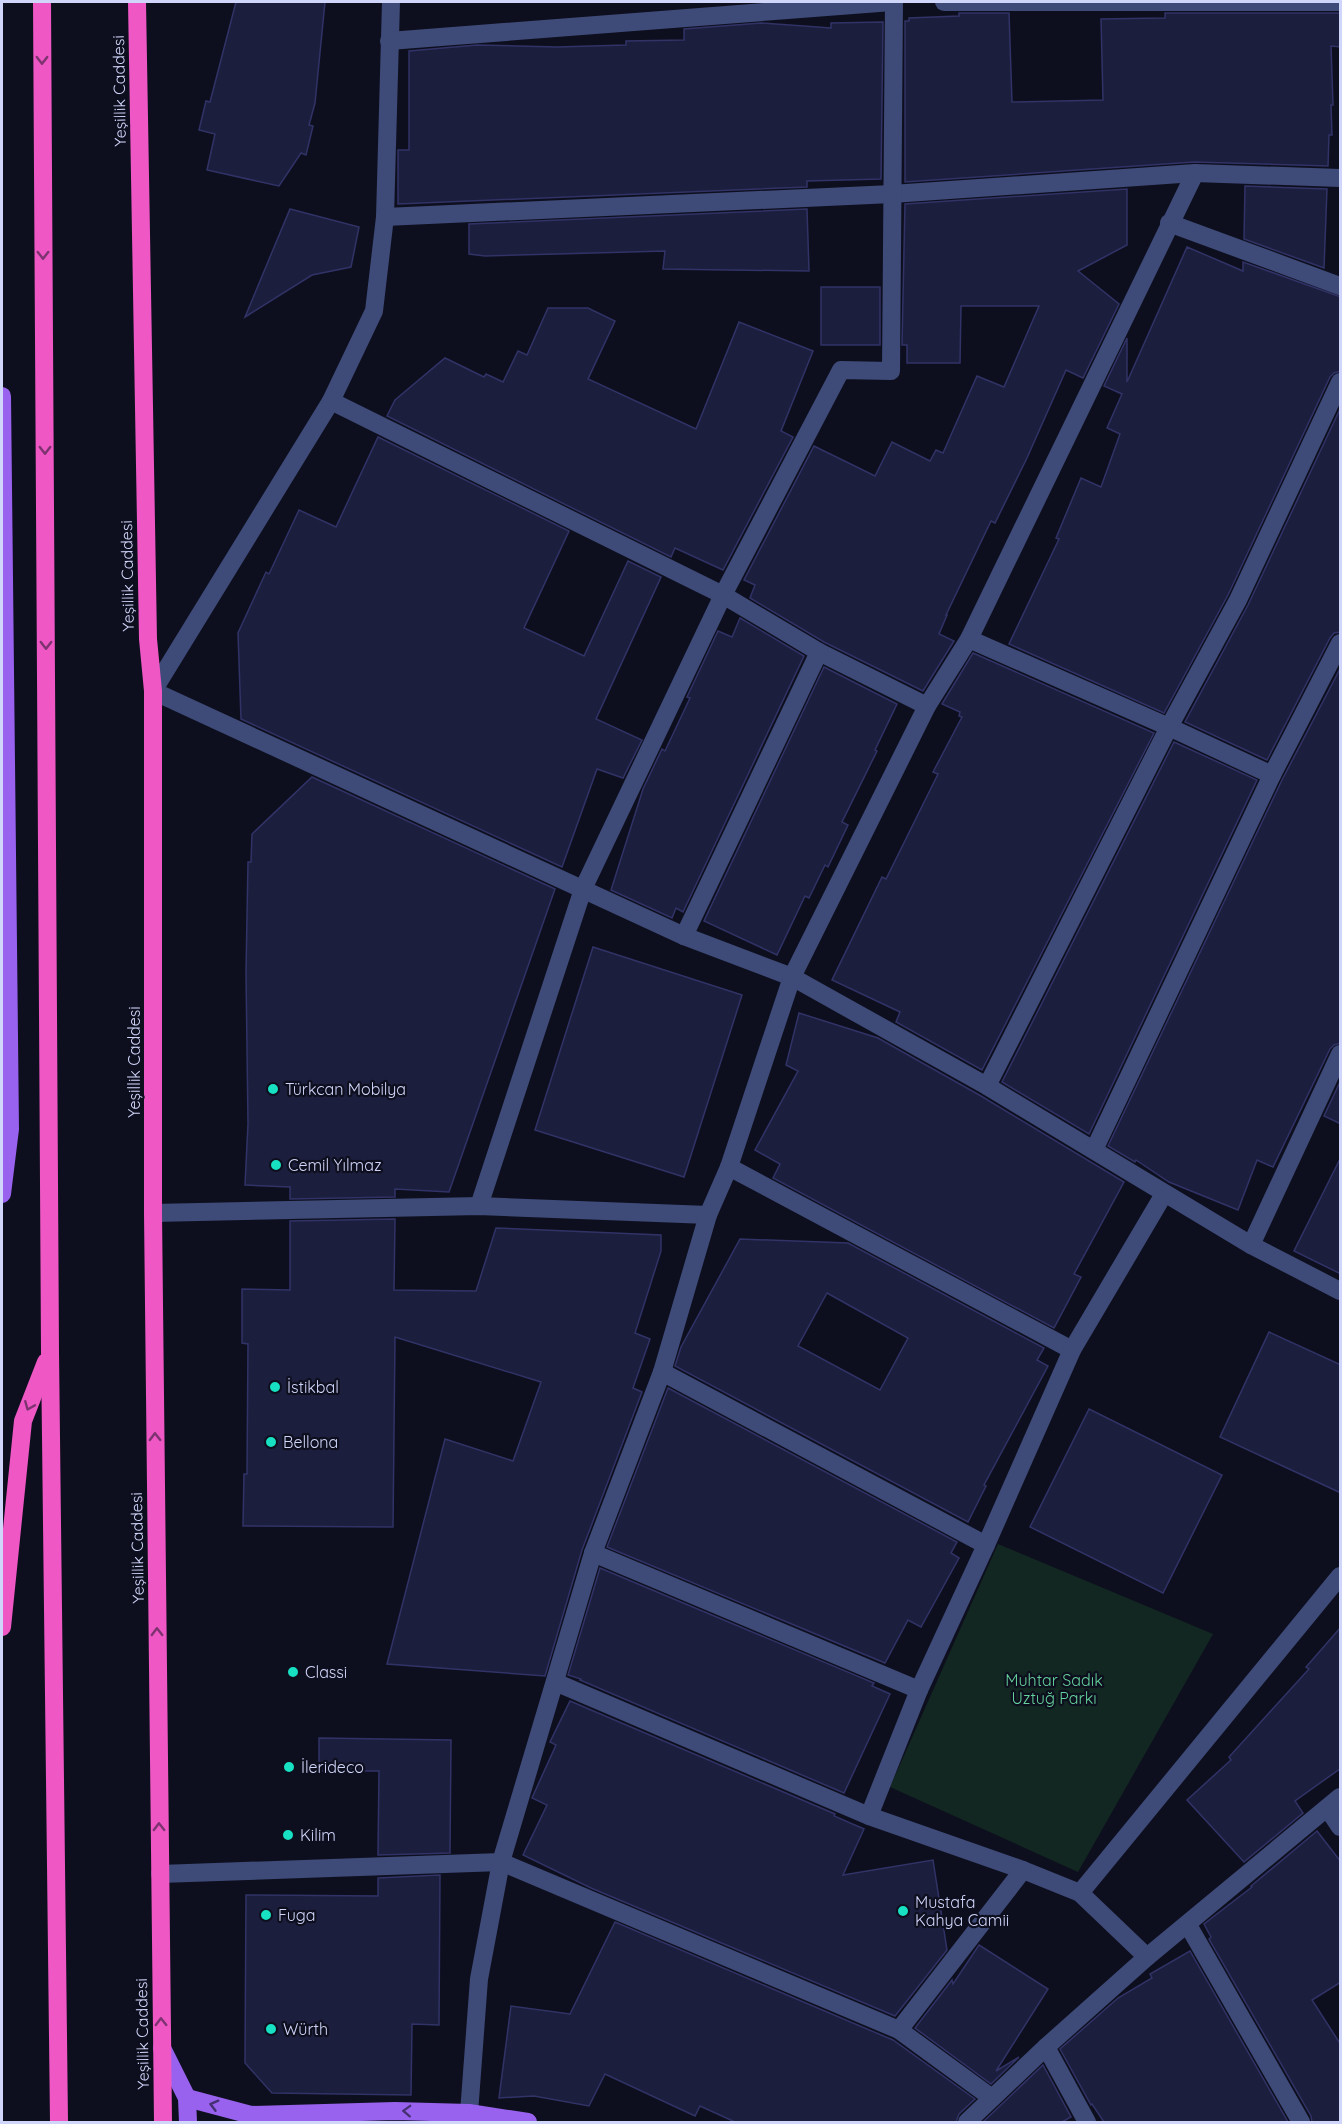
<svg xmlns="http://www.w3.org/2000/svg" width="1342" height="2124" font-family="Quicksand,sans-serif">
<style>
.green{fill:#122721}
.building{fill:#1c1e3d;stroke:#313367;stroke-width:1.5;fill-rule:evenodd}
.lines{fill:none;stroke-linecap:round;stroke-linejoin:round}
.minor{stroke:#3e4a78;stroke-width:18}
.major{stroke:#9862ef;stroke-width:18}
.highway{stroke:#ee57c4;stroke-width:18}
.oneway{stroke:#7e3371}
.oneway2{stroke:#453072}
.poi-dot{fill:#17e0c3;stroke:#0e0f1e;stroke-width:2}
.labels{text-anchor:middle;dominant-baseline:central;stroke-width:4.5;stroke-linejoin:round;paint-order:stroke}
.street-label{font-size:16px;fill:#d0d5fa;stroke:#0e0f1e}
.poi-label{font-size:16px;fill:#d0d5fa;stroke:#0e0f1e;text-anchor:start}
.park-label{font-size:16px;fill:#64d29c;stroke:#0e0f1e}
</style>
<rect width="100%" height="100%" fill="#0e0f1e"/>
<polygon class="green" points="998,1544 1213,1634 1078,1872 890,1787"/>
<g class="building">
<polygon points="236,2 325,2 315,103 309,125 313,126 306,155 301,153 279,186 207,170 215,134 199,130 206,101 210,102"/>
<polygon points="959,13 1009,13 1012,102 1103,100 1101,19 1165,18 1165,13 1341,13 1341,47 1331,46 1333,105 1331,105 1332,135 1329,135 1328,166 1194,162 905,182 905,21 909,21 909,18 959,16"/>
<polygon points="883,22 881,179 807,181 807,187 398,204 398,150 409,150 409,51 477,45 557,47 626,45 626,41 684,40 684,29 761,23 831,28 831,23"/>
<polygon points="1245,186 1327,189 1324,268 1244,239"/>
<polygon points="1127,189 1127,245 1078,271 1119,304 1083,378 1066,370 1027,458 995,523 991,521 946,615 947,615 939,634 954,641 923,691 824,642 750,598 755,585 744,580 814,446 875,476 892,442 930,461 936,450 943,453 977,376 1004,387 1039,306 961,306 960,363 907,363 907,345 902,345 905,204"/>
<polygon points="290,209 359,227 351,267 312,275 245,317"/>
<polygon points="807,209 809,271 663,269 665,251 485,256 469,254 469,224"/>
<polygon points="1187,247 1243,271 1243,262 1341,297 1341,371 1334,373 1330,377 1228,595 1164,713 1009,644 1059,539 1056,538 1081,478 1101,487 1120,434 1107,428 1122,394 1104,386 1127,338 1127,382"/>
<rect x="821" y="287" width="59" height="58"/>
<polygon points="548,308 588,308 615,321 588,379 696,429 739,322 813,351 781,431 793,437 723,570 675,548 671,557 387,416 395,400 445,358 484,377 486,374 503,382 518,351 527,355"/>
<polygon points="1341,407 1341,632 1334,633 1330,638 1267,760 1185,722 1248,605"/>
<polygon points="378,437 569,531 524,628 584,656 628,561 661,577 596,719 642,740 623,778 597,769 562,867 241,719 238,633 266,572 269,574 299,510 336,527"/>
<polygon points="740,618 804,656 683,912 676,908 672,918 611,890 643,789 662,749 665,751 690,698 687,697 718,631 732,637"/>
<polygon points="973,653 1154,733 982,1070 896,1022 900,1012 832,980 882,877 886,879 938,774 933,772 962,717 959,716 960,712 942,704"/>
<polygon points="824,667 897,704 875,750 877,751 842,822 848,825 828,867 825,865 809,898 805,896 777,955 704,921"/>
<polygon points="1341,667 1341,1043 1334,1045 1330,1049 1273,1167 1257,1160 1238,1210 1169,1182 1136,1160 1135,1162 1108,1146 1282,780"/>
<polygon points="1174,742 1257,780 1089,1134 1002,1082"/>
<polygon points="312,777 555,889 449,1192 395,1189 395,1197 290,1199 290,1187 245,1185 248,1124 246,972 248,862 251,862 252,834"/>
<polygon points="593,947 742,995 684,1177 535,1130"/>
<polygon points="799,1013 878,1038 981,1096 1124,1182 1074,1274 1081,1277 1054,1328 773,1178 780,1164 755,1150 798,1071 786,1065"/>
<polygon points="1341,1080 1341,1124 1324,1116"/>
<polygon points="1341,1157 1341,1274 1294,1251"/>
<polygon points="395,1219 394,1290 476,1291 496,1228 661,1235 661,1251 635,1333 650,1339 633,1388 642,1392 582,1550 545,1676 387,1664 445,1439 513,1461 541,1382 395,1337 393,1527 243,1526 244,1474 247,1474 248,1344 242,1343 242,1289 290,1290 290,1221"/>
<path d="M740,1239L848,1243L1044,1348L1037,1360L1048,1366L984,1485L986,1486L968,1522L675,1366L681,1347ZM827,1293L908,1338L880,1390L798,1346Z"/>
<polygon points="1269,1332 1341,1365 1341,1493 1220,1437"/>
<polygon points="668,1388 957,1542 951,1553 959,1558 921,1627 908,1620 885,1663 607,1547"/>
<polygon points="1089,1409 1222,1475 1163,1593 1030,1527"/>
<polygon points="600,1568 874,1683 872,1686 890,1694 844,1793 580,1680 581,1679 568,1675"/>
<polygon points="1341,1627 1341,1768 1295,1801 1303,1813 1244,1862 1187,1800 1231,1760 1229,1757 1309,1669 1306,1667"/>
<polygon points="570,1701 835,1814 834,1816 864,1829 843,1875 933,1860 947,1950 895,2016 591,1888 523,1855 547,1805 532,1798 556,1745 550,1742"/>
<polygon points="319,1738 451,1740 450,1853 378,1855 379,1771 319,1771"/>
<polygon points="1317,1831 1341,1862 1341,1982 1312,2000 1341,2045 1341,2122 1312,2122 1311,2116 1209,1939 1211,1937 1204,1924 1252,1887 1251,1886"/>
<polygon points="440,1875 439,2025 412,2024 411,2095 272,2093 245,2063 246,1895 378,1896 378,1878"/>
<polygon points="615,1922 893,2040 975,2099 959,2114 956,2122 735,2122 700,2106 695,2116 605,2074 589,2106 534,2096 499,2098 511,2006 570,2014"/>
<polygon points="979,1945 1048,1989 996,2071 1019,2057 991,2084 915,2028 952,1980 953,1984"/>
<polygon points="1190,1951 1288,2122 1104,2122 1092,2104 1091,2105 1060,2049 1118,1998 1152,1978 1150,1974"/>
<polygon points="1043,2065 1071,2117 1062,2122 983,2122"/>
</g>
<g class="lines">
<g class="minor">
<polyline points="391,2 385,217 374,311 331,401 153,691 684,936 792,977 987,1086 1251,1245 1340,1291"/>
<polyline points="944,2 1340,2"/>
<polyline points="389,41 892,2"/>
<polyline points="385,217 892,194 1195,173 1340,178"/>
<polyline points="1169,223 1340,286"/>
<polyline points="331,401 723,595 819,652 927,706 969,639 1195,173"/>
<polyline points="969,639 1169,727 1272,775"/>
<polyline points="684,936 819,652"/>
<polyline points="987,1086 1169,727 1238,600 1340,382"/>
<polyline points="1094,1150 1272,775 1340,643"/>
<polyline points="729,1167 1072,1350"/>
<polyline points="479,1206 583,889 723,595 841,370 891,371 894,2"/>
<polyline points="153,1213 479,1206 708,1215"/>
<polyline points="1251,1245 1340,1054"/>
<polyline points="662,1372 986,1545"/>
<polyline points="593,1553 919,1690"/>
<polyline points="555,1682 869,1816 1023,1870 1080,1893 1147,1957"/>
<polyline points="1328,1809 1340,1827"/>
<polyline points="869,1816 919,1690 986,1545 1072,1350 1164,1194"/>
<polyline points="160,1874 501,1862 899,2030 992,2098"/>
<polyline points="1080,1893 1340,1576"/>
<polyline points="1188,1925 1301,2122"/>
<polyline points="899,2030 1023,1870"/>
<polyline points="1046,2047 1087,2122"/>
<polyline points="469,2113 479,1979 501,1862 593,1553 662,1372 708,1215 729,1167 792,977 927,706"/>
<polyline points="967,2122 1046,2047 1147,1957 1340,1797"/>
</g>
<g class="major">
<polyline points="2,396 10,1129 2,1194"/>
<polyline points="162,2048 187,2098 188,2122"/>
<polyline points="187,2098 251,2115 395,2111 469,2113 528,2122"/>
</g>
<g class="highway">
<polyline points="42,2 50,1352 59,2122"/>
<polyline points="137,2 148,639 153,691 153,1213 163,2122"/>
<polyline points="2,1627 23,1421 46,1362"/>
</g>
</g>
<defs><path id="oneway-chevron" d="M-2-3.5L2.5 0L-2 3.5" fill="none" stroke-width="1.6" stroke-linecap="round" stroke-linejoin="round" transform="scale(1.5)"/></defs>
<g class="oneway">
<use href="#oneway-chevron" transform="translate(42 60) rotate(90)"/>
<use href="#oneway-chevron" transform="translate(43 255) rotate(90)"/>
<use href="#oneway-chevron" transform="translate(45 450) rotate(90)"/>
<use href="#oneway-chevron" transform="translate(46 645) rotate(90)"/>
<use href="#oneway-chevron" transform="translate(29 1406) rotate(112)"/>
<use href="#oneway-chevron" transform="translate(155 1437) rotate(-91)"/>
<use href="#oneway-chevron" transform="translate(157 1632) rotate(-91)"/>
<use href="#oneway-chevron" transform="translate(159 1827) rotate(-91)"/>
<use href="#oneway-chevron" transform="translate(161 2022) rotate(-91)"/>
</g>
<g class="oneway2">
<use href="#oneway-chevron" transform="translate(214 2105) rotate(-165)"/>
<use href="#oneway-chevron" transform="translate(407 2111) rotate(-178)"/>
</g>
<g class="poi-dot">
<circle cx="273" cy="1089" r="6"/>
<circle cx="276" cy="1165" r="6"/>
<circle cx="275" cy="1387" r="6"/>
<circle cx="271" cy="1442" r="6"/>
<circle cx="293" cy="1672" r="6"/>
<circle cx="289" cy="1767" r="6"/>
<circle cx="288" cy="1835" r="6"/>
<circle cx="903" cy="1911" r="6"/>
<circle cx="266" cy="1915" r="6"/>
<circle cx="271" cy="2029" r="6"/>
</g>
<g class="labels">
<g class="street-label">
<text transform="translate(119 91) rotate(-91)">Yeşillik Caddesi</text>
<text transform="translate(127 576) rotate(-91)">Yeşillik Caddesi</text>
<text transform="translate(134 1062) rotate(-90)">Yeşillik Caddesi</text>
<text transform="translate(137 1548) rotate(-91)">Yeşillik Caddesi</text>
<text transform="translate(142 2034) rotate(-91)">Yeşillik Caddesi</text>
</g>
<g class="poi-label">
<text x="285" y="1089">Türkcan Mobilya</text>
<text x="288" y="1165">Cemil Yılmaz</text>
<text x="287" y="1387">İstikbal</text>
<text x="283" y="1442">Bellona</text>
<text x="305" y="1672">Classi</text>
<text x="301" y="1767">İlerideco</text>
<text x="300" y="1835">Kilim</text>
<text x="915" y="1902">Mustafa<tspan x="915" dy="18">Kahya Camii</tspan></text>
<text x="278" y="1915">Fuga</text>
<text x="283" y="2029">Würth</text>
</g>
<g class="park-label">
<text x="1054" y="1680">Muhtar Sadık<tspan x="1054" dy="18">Uztuğ Parkı</tspan></text>
</g>
</g>
<rect width="1342" height="2124" fill="none" stroke="#d0d5fa" stroke-width="6"/>
</svg>
